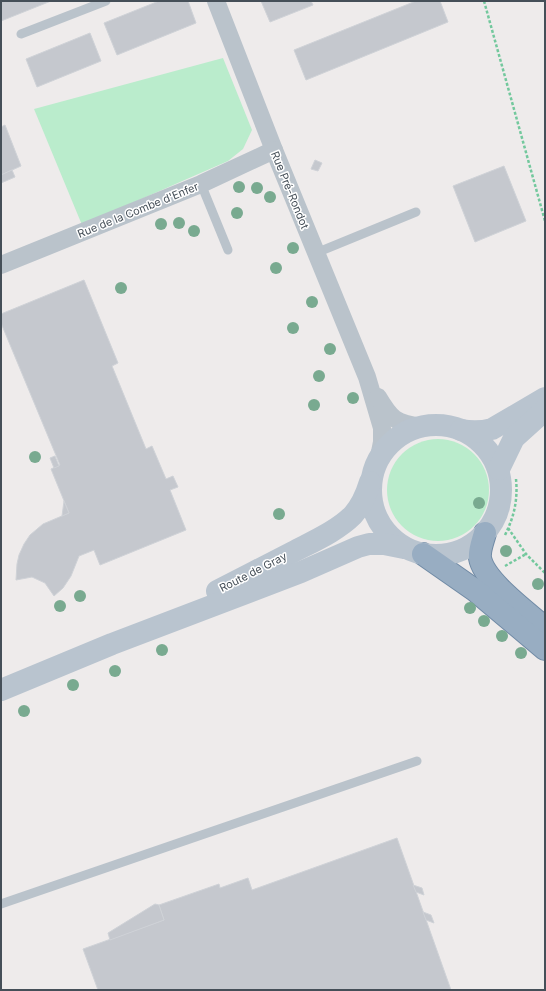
<svg xmlns="http://www.w3.org/2000/svg" width="546" height="991" font-family="Inter,sans-serif">
<style>
.green{fill:#baeccc}
.building{fill:#c5c8ce;stroke:#cfd2d7}
.lines{fill:none;stroke-linecap:round;stroke-linejoin:round}
.trunk-casing{stroke:#708aa5;stroke-width:24}
.path{stroke:#73c89d;stroke-width:2.5;stroke-dasharray:3 2;stroke-linecap:butt}
.service{stroke:#bac3cb;stroke-width:9}
.minor{stroke:#bac3cb;stroke-width:18}
.secondary{stroke:#b9c4cf;stroke-width:22}
.trunk{stroke:#98adc2;stroke-width:22}
.tree{fill:#79aa90}
.labels{text-anchor:middle;dominant-baseline:central;stroke-width:3;stroke-linejoin:round;paint-order:stroke}
.street-label{font-size:11px;fill:#454f58;stroke:#fff}
</style>
<rect width="100%" height="100%" fill="#eeebeb"/>
<g class="green">
<polygon points="223,58 252,130 243,149 228,161 82,225 34,109"/>
<circle cx="438" cy="490" r="51"/>
</g>
<g class="building">
<polygon points="1,1 51,1 1,21"/>
<polygon points="159,1 188,1 196,23 117,55 104,23"/>
<polygon points="261,1 311,1 313,5 270,22"/>
<polygon points="416,1 440,1 448,22 306,80 294,50"/>
<polygon points="90,33 101,61 37,87 26,59"/>
<polygon points="5,125 21,166 1,175 1,127"/>
<polygon points="315,160 322,163 318,171 311,169"/>
<polygon points="504,166 526,221 475,242 453,186"/>
<polygon points="12,170 15,177 1,183 1,175"/>
<polygon points="84,280 118,363 112,366 146,449 152,446 166,479 173,476 178,487 170,490 186,530 100,565 94,550 79,556 71,576 63,588 54,596 45,583 32,577 16,580 17,564 19,555 24,544 30,535 43,524 69,513 51,469 60,465 1,323 1,314"/>
<polygon points="55,456 59,466 54,468 50,458"/>
<polygon points="64,501 69,513 62,516"/>
<polygon points="397,838 451,990 98,990 83,949 164,920 159,905 219,884 220,888 248,878 252,890"/>
<polygon points="413,885 422,888 424,895 416,892"/>
<polygon points="155,904 159,905 164,920 110,940 108,933"/>
<polygon points="423,912 431,915 434,923 426,920"/>
</g>
<g class="lines">
<defs>
<g id="trunk">
<path d="M485,533C483,541 479,550 480,558C484,581 527,612 545,628"/>
<polyline points="423,554 476,591 545,649"/>
</g>
</defs>
<use href="#trunk" class="trunk-casing"/>
<g class="path">
<polyline points="484,1 545,221"/>
<polyline points="508,528 526,554 545,573"/>
<path d="M505,535C514,517 518,500 516,479"/>
<polyline points="505,566 526,554"/>
</g>
<g class="service">
<polyline points="21,34 106,1"/>
<polyline points="201,184 228,250"/>
<polyline points="316,253 416,212"/>
<polyline points="1,904 417,761"/>
</g>
<g class="minor">
<polyline points="216,1 274,150 367,377 382,428 382,442 379,457"/>
<polyline points="1,265 201,184 274,150"/>
<path d="M378,397C391,419 395,423 422,427"/>
</g>
<g class="secondary">
<circle cx="436" cy="490" r="65"/>
<path d="M461,430C472,432 481,432 492,429L545,398"/>
<polyline points="499,469 514,438 545,410"/>
<path d="M217,591C242,578 268,565 293,552C314,541 337,531 353,515C362,505 366,495 370,482"/>
<polyline points="1,690 112,644 301,572 358,547 369,544 384,544 404,548"/>
</g>
<use href="#trunk" class="trunk"/>
</g>
<g class="tree">
<circle cx="239" cy="187" r="6"/>
<circle cx="257" cy="188" r="6"/>
<circle cx="270" cy="197" r="6"/>
<circle cx="237" cy="213" r="6"/>
<circle cx="179" cy="223" r="6"/>
<circle cx="161" cy="224" r="6"/>
<circle cx="194" cy="231" r="6"/>
<circle cx="293" cy="248" r="6"/>
<circle cx="276" cy="268" r="6"/>
<circle cx="121" cy="288" r="6"/>
<circle cx="312" cy="302" r="6"/>
<circle cx="293" cy="328" r="6"/>
<circle cx="330" cy="349" r="6"/>
<circle cx="319" cy="376" r="6"/>
<circle cx="353" cy="398" r="6"/>
<circle cx="314" cy="405" r="6"/>
<circle cx="35" cy="457" r="6"/>
<circle cx="479" cy="503" r="6"/>
<circle cx="279" cy="514" r="6"/>
<circle cx="506" cy="551" r="6"/>
<circle cx="538" cy="584" r="6"/>
<circle cx="80" cy="596" r="6"/>
<circle cx="60" cy="606" r="6"/>
<circle cx="470" cy="608" r="6"/>
<circle cx="484" cy="621" r="6"/>
<circle cx="502" cy="636" r="6"/>
<circle cx="162" cy="650" r="6"/>
<circle cx="521" cy="653" r="6"/>
<circle cx="115" cy="671" r="6"/>
<circle cx="73" cy="685" r="6"/>
<circle cx="24" cy="711" r="6"/>
</g>
<g class="labels">
<g class="street-label">
<text transform="translate(290 190) rotate(68)">Rue Pré-Rondot</text>
<text transform="translate(138 210) rotate(-22)">Rue de la Combe d'Enfer</text>
<text transform="translate(253 572) rotate(-27)">Route de Gray</text>
</g>
</g>
<rect width="546" height="991" fill="none" stroke="#454f58" stroke-width="4"/>
</svg>
